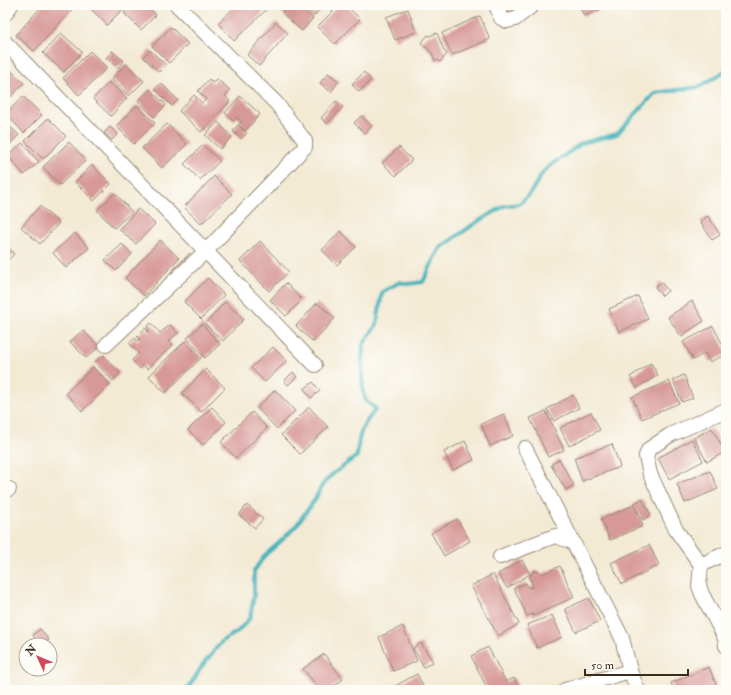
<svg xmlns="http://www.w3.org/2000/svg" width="731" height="695" font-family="'IM FELL Double Pica',serif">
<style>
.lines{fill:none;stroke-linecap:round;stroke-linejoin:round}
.stream{stroke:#42b2ba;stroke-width:4}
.building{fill:#d79997}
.minor-casing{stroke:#978a79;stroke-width:16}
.minor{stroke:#fff;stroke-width:14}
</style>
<rect width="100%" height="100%" fill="#fdfcf7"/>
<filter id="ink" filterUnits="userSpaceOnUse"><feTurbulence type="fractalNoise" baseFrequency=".025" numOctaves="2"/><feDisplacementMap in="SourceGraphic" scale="8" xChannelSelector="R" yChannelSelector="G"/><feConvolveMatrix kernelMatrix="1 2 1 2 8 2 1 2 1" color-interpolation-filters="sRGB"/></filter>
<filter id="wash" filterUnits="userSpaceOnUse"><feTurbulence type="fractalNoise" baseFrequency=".012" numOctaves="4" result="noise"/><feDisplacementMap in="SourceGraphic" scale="16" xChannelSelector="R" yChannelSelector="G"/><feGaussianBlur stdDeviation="0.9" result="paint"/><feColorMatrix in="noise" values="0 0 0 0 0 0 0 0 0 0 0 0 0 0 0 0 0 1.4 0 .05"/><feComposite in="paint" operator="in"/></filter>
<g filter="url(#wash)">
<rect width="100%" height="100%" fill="#f3ead4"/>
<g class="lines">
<path class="stream" d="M187,690L202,666L222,641L237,632L250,618L254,595V571L265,555L280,542L295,527L314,501L323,484L334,473L357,456C359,432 361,427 376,409L366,401L363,392L362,360L363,345L377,324L382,292L400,282L408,284L423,282L439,249L474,224L504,206L519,204L529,195L544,171L555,162L582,143L617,134L655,93L699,87L726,71"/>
</g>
<g id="blocks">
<g class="building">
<polygon points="43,5 67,5 72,10 34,51 16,35"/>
<polygon points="87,5 127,5 107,25"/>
<polygon points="133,5 147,5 156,15 141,30 124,13"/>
<polygon points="237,5 271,5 234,41 218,23"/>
<polygon points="289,5 299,5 313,18 302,31 282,13"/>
<polygon points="303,5 324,5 314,16"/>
<polygon points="339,5 346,5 360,19 335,44 317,27"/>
<polygon points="501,5 513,5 515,10 505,14"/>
<polygon points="579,5 606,5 607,7 584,16"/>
<polygon points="408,9 416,32 395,40 386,17"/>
<polygon points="480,16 490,39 452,55 442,33"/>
<polygon points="276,22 288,33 259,66 247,55"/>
<polygon points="171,27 188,44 169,63 152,46"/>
<polygon points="61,33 82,52 64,72 43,53"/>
<polygon points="437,33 444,51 447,54 440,62 438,60 435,61 432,53 421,43 428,35 429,36"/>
<polygon points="150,50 166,65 159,72 143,57"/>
<polygon points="90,51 107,68 79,95 63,78"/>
<polygon points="112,51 124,61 118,68 106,58"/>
<polygon points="126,64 144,81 129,96 111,79"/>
<polygon points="5,65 24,83 5,103"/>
<polygon points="364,72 371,80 359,92 352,84"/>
<polygon points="328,73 339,81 331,92 320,83"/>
<polygon points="209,79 213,83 217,79 230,90 225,96 230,101 201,132 179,111 194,95 202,103 206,99 198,91"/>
<polygon points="109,82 127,98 111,116 93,99"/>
<polygon points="161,83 178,100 172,106 155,89"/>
<polygon points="150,89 166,105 154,117 138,101"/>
<polygon points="23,96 42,115 24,133 6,114"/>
<polygon points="240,96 260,114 245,131 238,125 242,122 237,117 234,121 225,113"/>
<polygon points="336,101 343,107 327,124 321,118"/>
<polygon points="137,105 155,123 134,144 116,126"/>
<polygon points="361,116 372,126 365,134 354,123"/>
<polygon points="48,118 66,136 43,159 25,141"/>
<polygon points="5,122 19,135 5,149"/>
<polygon points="218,122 232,137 220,149 205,135"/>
<polygon points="167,124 187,144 162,168 142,148"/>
<polygon points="238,125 247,133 241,139 233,131"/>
<polygon points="110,127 118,134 112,140 104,133"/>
<polygon points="69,142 86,160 60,185 43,167"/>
<polygon points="22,143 39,162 24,175 8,156"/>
<polygon points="203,145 220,161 200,180 184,164"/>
<polygon points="399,147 412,160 396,176 382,163"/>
<polygon points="92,165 111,184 94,201 75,182"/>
<polygon points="214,176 232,194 201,224 184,207"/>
<polygon points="115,193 132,212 114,228 97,210"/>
<polygon points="40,206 59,223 40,244 21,227"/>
<polygon points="138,209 155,224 136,244 119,229"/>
<polygon points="708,216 720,235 712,240 700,221"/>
<polygon points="341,231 356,247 337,265 322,250"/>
<polygon points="75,233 89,248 66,268 53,253"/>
<polygon points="160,240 179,258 144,296 125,278"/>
<polygon points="260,241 289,272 269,291 240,261"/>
<polygon points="5,244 14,254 5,263"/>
<polygon points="122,244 132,254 116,271 105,260"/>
<polygon points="190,253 196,259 175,278 170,273"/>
<polygon points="208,278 224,295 201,319 184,302"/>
<polygon points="661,282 668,291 662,296 655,287"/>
<polygon points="286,283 302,300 286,316 270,300"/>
<polygon points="638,296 648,319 619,332 609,309"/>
<polygon points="692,301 704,321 681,336 668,317"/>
<polygon points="225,302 244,319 223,341 205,324"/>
<polygon points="317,303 335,318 313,342 296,326"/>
<polygon points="151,323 160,333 170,325 178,333 169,341 173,345 147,369 144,365 140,369 132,360 139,353 129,343 135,338 137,341 140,339 137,336 145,328 148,332 149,330 147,327"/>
<polygon points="202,324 220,344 205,358 187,338"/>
<polygon points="713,326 726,351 726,354 710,362 705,353 693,360 683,342"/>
<polygon points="83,330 99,347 86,358 70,342"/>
<polygon points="185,341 201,358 165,393 149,376"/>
<polygon points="273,347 287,361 265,382 251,368"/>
<polygon points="103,355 120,373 113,381 95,362"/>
<polygon points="651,363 658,375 637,388 630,377"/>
<polygon points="93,367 110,384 82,411 66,393"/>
<polygon points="206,369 225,388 201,412 182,393"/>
<polygon points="293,372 297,377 288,385 284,381"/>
<polygon points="684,375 693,398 682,402 673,380"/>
<polygon points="669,381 679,403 642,419 632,397"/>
<polygon points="313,382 320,391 311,398 304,389"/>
<polygon points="275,390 295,411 277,429 257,408"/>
<polygon points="573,395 579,408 554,421 547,409"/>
<polygon points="212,407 226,422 203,445 188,430"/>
<polygon points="309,407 328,427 300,454 281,435"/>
<polygon points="546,411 564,450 548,457 530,418"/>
<polygon points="252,412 267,428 236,458 221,442"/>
<polygon points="591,412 600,430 569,446 560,428"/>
<polygon points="504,414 513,436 490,446 481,424"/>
<polygon points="712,428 725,452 707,462 694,438"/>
<polygon points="692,439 703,461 669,479 658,458"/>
<polygon points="465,441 474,460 453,470 444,452"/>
<polygon points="612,444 620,467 582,481 574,458"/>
<polygon points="559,459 574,485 566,490 551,465"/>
<polygon points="710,471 718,489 685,503 677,484"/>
<polygon points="642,499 651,515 643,520 633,504"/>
<polygon points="247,505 263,519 255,528 239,515"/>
<polygon points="634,505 643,526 610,540 601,519"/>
<polygon points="457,519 470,541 444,556 431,533"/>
<polygon points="649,545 659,565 622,584 611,563"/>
<polygon points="522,560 530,574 507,588 498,574"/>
<polygon points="560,566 574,597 533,616 532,614 527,616 514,588 526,583 529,588 533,587 531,580 529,580 531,574 534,571 537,571 542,574"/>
<polygon points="493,574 519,624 498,636 471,586"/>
<polygon points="589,598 600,621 576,632 565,609"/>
<polygon points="552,615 562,637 537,648 527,625"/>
<polygon points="403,626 417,661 393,671 379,637"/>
<polygon points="40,629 49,640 43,645 40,645 33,635"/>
<polygon points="421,643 433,662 424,667 413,648"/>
<polygon points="488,647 506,682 514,678 520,690 488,690 471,656"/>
<polygon points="324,654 343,679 332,688 334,690 320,690 303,669"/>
<polygon points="709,667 718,690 674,690 671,683"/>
<polygon points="417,674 425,690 397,690 395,686"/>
</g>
</g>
</g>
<g filter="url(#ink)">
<use href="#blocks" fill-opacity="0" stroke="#978a79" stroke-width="1"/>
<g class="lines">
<defs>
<g id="minor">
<polyline points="496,5 501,18 507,21 515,19 533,5"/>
<polyline points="5,14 11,5"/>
<polyline points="5,42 315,365"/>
<polyline points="106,345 206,251 305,147 305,141 277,104 177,5"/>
<polyline points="726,410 670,435 649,449 646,456 650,474 676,530 701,565 699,586 702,594 725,638 726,646"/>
<polyline points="525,448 622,638 630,671 638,690"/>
<polyline points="5,490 9,489"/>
<polyline points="500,557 555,536 573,542"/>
<polyline points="701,565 726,553"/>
<polyline points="565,690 630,671"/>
</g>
</defs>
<use href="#minor" class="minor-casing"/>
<use href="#minor" class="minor"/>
</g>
</g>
<rect width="731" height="695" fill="none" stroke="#fdfcf7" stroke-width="20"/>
<g transform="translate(38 657) rotate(314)"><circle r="19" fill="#fdfcf7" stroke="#afa8a0"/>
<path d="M0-3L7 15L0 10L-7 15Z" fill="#d1495b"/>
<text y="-6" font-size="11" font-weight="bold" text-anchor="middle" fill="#3b2a1e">N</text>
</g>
<path d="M585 669v6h103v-6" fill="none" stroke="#3b2a1e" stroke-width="2"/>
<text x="591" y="669" font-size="12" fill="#3b2a1e" stroke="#fdfcf7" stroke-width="3" paint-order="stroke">50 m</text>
</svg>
